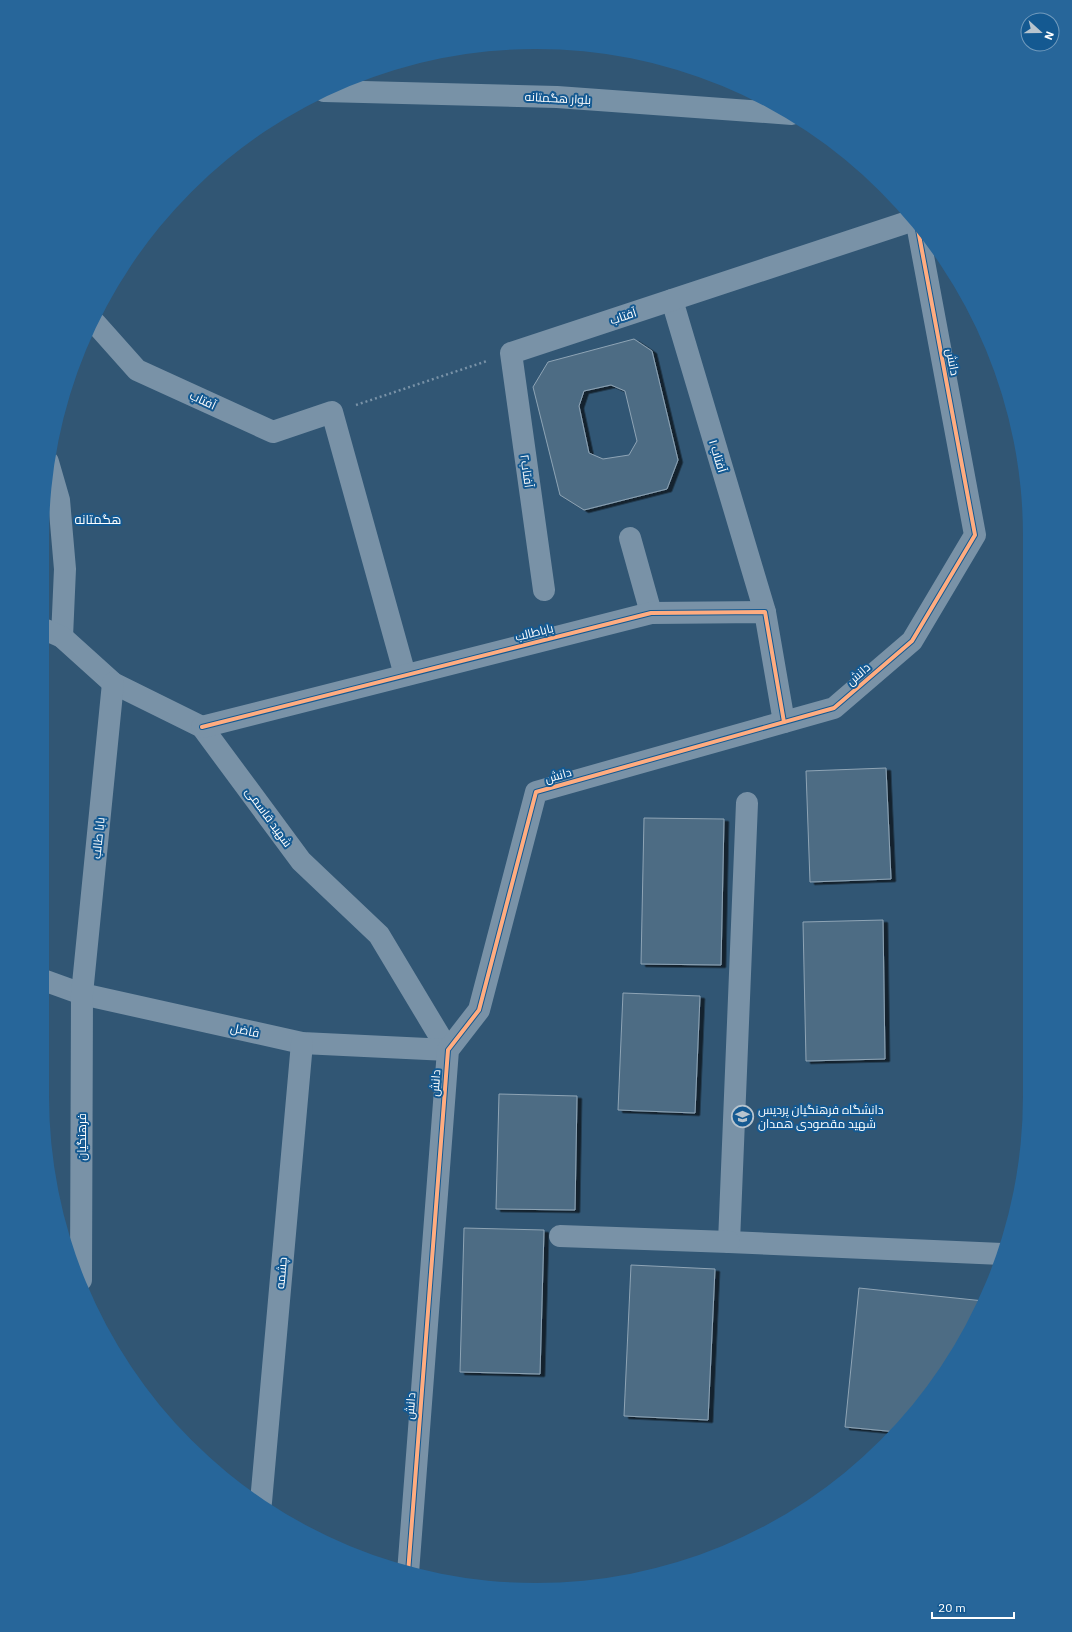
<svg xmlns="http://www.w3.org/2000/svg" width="1072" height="1632" font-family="'IBM Plex Sans',Cairo,sans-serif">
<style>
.building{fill:#4e6c84;stroke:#8ea4b5;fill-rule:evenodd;filter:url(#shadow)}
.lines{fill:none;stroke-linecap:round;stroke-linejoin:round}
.path{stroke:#7992a7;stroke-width:2.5;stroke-dasharray:2 3;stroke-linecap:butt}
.minor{stroke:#7992a7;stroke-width:22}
.major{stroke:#7892a7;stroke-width:22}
.cycleway-casing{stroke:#145991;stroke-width:6}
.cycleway{stroke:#ffac80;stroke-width:4}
.labels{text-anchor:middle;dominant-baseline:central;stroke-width:4;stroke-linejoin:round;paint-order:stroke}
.street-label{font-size:12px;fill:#fff;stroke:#145991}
.poi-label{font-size:12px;fill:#fff;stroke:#145991;text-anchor:start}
.neighbourhood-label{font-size:13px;fill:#fff;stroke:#145991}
</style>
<defs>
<filter id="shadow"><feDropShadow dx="4.5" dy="2.5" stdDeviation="0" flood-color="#0009"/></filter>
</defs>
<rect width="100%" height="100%" fill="#315674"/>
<g class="building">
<path d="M634,339L652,351L678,460L667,489L584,510L560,495L533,387L548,362ZM611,385L625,391L637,441L629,455L603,459L589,453L579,406L584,391Z"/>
<polygon points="886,768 891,879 810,882 806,771"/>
<polygon points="644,818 724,819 721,965 641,964"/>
<polygon points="883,920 885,1059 806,1061 803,922"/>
<polygon points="623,993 700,996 695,1113 618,1110"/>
<polygon points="499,1094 577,1096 575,1210 496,1209"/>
<polygon points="464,1228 544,1230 540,1374 460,1372"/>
<polygon points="631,1265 715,1269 708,1420 624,1416"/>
<polygon points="859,1288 984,1301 979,1314 907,1422 897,1432 845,1427"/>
</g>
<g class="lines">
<polyline class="path" points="356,405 487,361"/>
<g class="minor">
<polyline points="672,300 765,612"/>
<polyline points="90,324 96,324 137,370 273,432 332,412 405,675"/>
<polyline points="48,462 59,500 65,569 62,637"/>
<polyline points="630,538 651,613"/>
<polyline points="544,590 511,353 914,220"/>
<polyline points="46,630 62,637 113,683 202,727 301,861 379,935 448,1050"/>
<polyline points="202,727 651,613 765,612 784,722"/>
<polyline points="747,803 729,1242 1002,1254"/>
<polyline points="46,981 82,994 302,1043 448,1050"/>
<polyline points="560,1236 729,1242"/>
<polyline points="81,1280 82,994 113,683"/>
<polyline points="261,1502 302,1043"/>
<polyline points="408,1573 448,1050 479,1010 536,792 834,708 912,641 975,535 917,224"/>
</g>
<polyline class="major" points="324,91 557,97 792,114"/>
<defs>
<g id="cycleway">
<polyline points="202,727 651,613 765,612 784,722"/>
<polyline points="408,1573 448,1050 479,1010 536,792 834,708 912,641 975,535 917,224"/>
</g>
</defs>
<use href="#cycleway" class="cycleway-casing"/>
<use href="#cycleway" class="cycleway"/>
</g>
<defs>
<symbol id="university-ring" viewBox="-11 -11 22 22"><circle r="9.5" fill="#145991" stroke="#b7c4ce" stroke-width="1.5"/><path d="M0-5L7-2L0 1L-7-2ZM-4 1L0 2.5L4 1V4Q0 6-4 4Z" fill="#b7c4ce"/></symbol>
</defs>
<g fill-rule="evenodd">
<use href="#university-ring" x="730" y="1104" width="25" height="25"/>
</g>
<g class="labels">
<g class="street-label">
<text transform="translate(558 98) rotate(3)">بلوار هگمتانه</text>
<text transform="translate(623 316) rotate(-18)">آفتاب</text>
<text transform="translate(953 362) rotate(79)">دانش</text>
<text transform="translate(203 400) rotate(25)">آفتاب</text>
<text transform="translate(718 456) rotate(73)">آفتاب ۱</text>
<text transform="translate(527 471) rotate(82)">آفتاب۲</text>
<text transform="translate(534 632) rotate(-14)">باباطالب</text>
<text transform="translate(858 674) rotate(-41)">دانش</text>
<text transform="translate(558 775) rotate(-16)">دانش</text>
<text transform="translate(269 817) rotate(54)">شهید قاسمی</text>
<text transform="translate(98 838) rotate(-84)">بابا طالب</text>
<text transform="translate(245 1030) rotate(12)">فاضل</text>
<text transform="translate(435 1083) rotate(-86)">دانش</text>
<text transform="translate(81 1137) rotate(-90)">فرهنگیان</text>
<text transform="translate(281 1273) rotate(-85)">چشمه</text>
<text transform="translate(410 1406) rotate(-86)">دانش</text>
</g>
<g class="poi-label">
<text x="758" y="1109">دانشگاه فرهنگیان پردیس<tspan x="758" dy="14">شهید مقصودی همدان</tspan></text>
</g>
<g class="neighbourhood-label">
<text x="98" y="519">هگمتانه</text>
</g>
</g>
<path d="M0 0H1072V1632H0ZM536 49H536A487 487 0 0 1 1023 536V1096A487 487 0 0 1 536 1583H536A487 487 0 0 1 49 1096V536A487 487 0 0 1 536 49Z" fill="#27669a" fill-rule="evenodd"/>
<g transform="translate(1040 32) rotate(111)"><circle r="19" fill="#145991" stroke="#729bbd"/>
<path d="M0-3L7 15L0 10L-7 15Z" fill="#b7c4ce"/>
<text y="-6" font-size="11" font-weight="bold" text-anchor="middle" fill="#ffffff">N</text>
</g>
<path d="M932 1612v6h82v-6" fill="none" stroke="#ffffff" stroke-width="2"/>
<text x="938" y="1612" font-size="12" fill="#ffffff" stroke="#145991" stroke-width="3" paint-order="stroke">20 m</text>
</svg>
